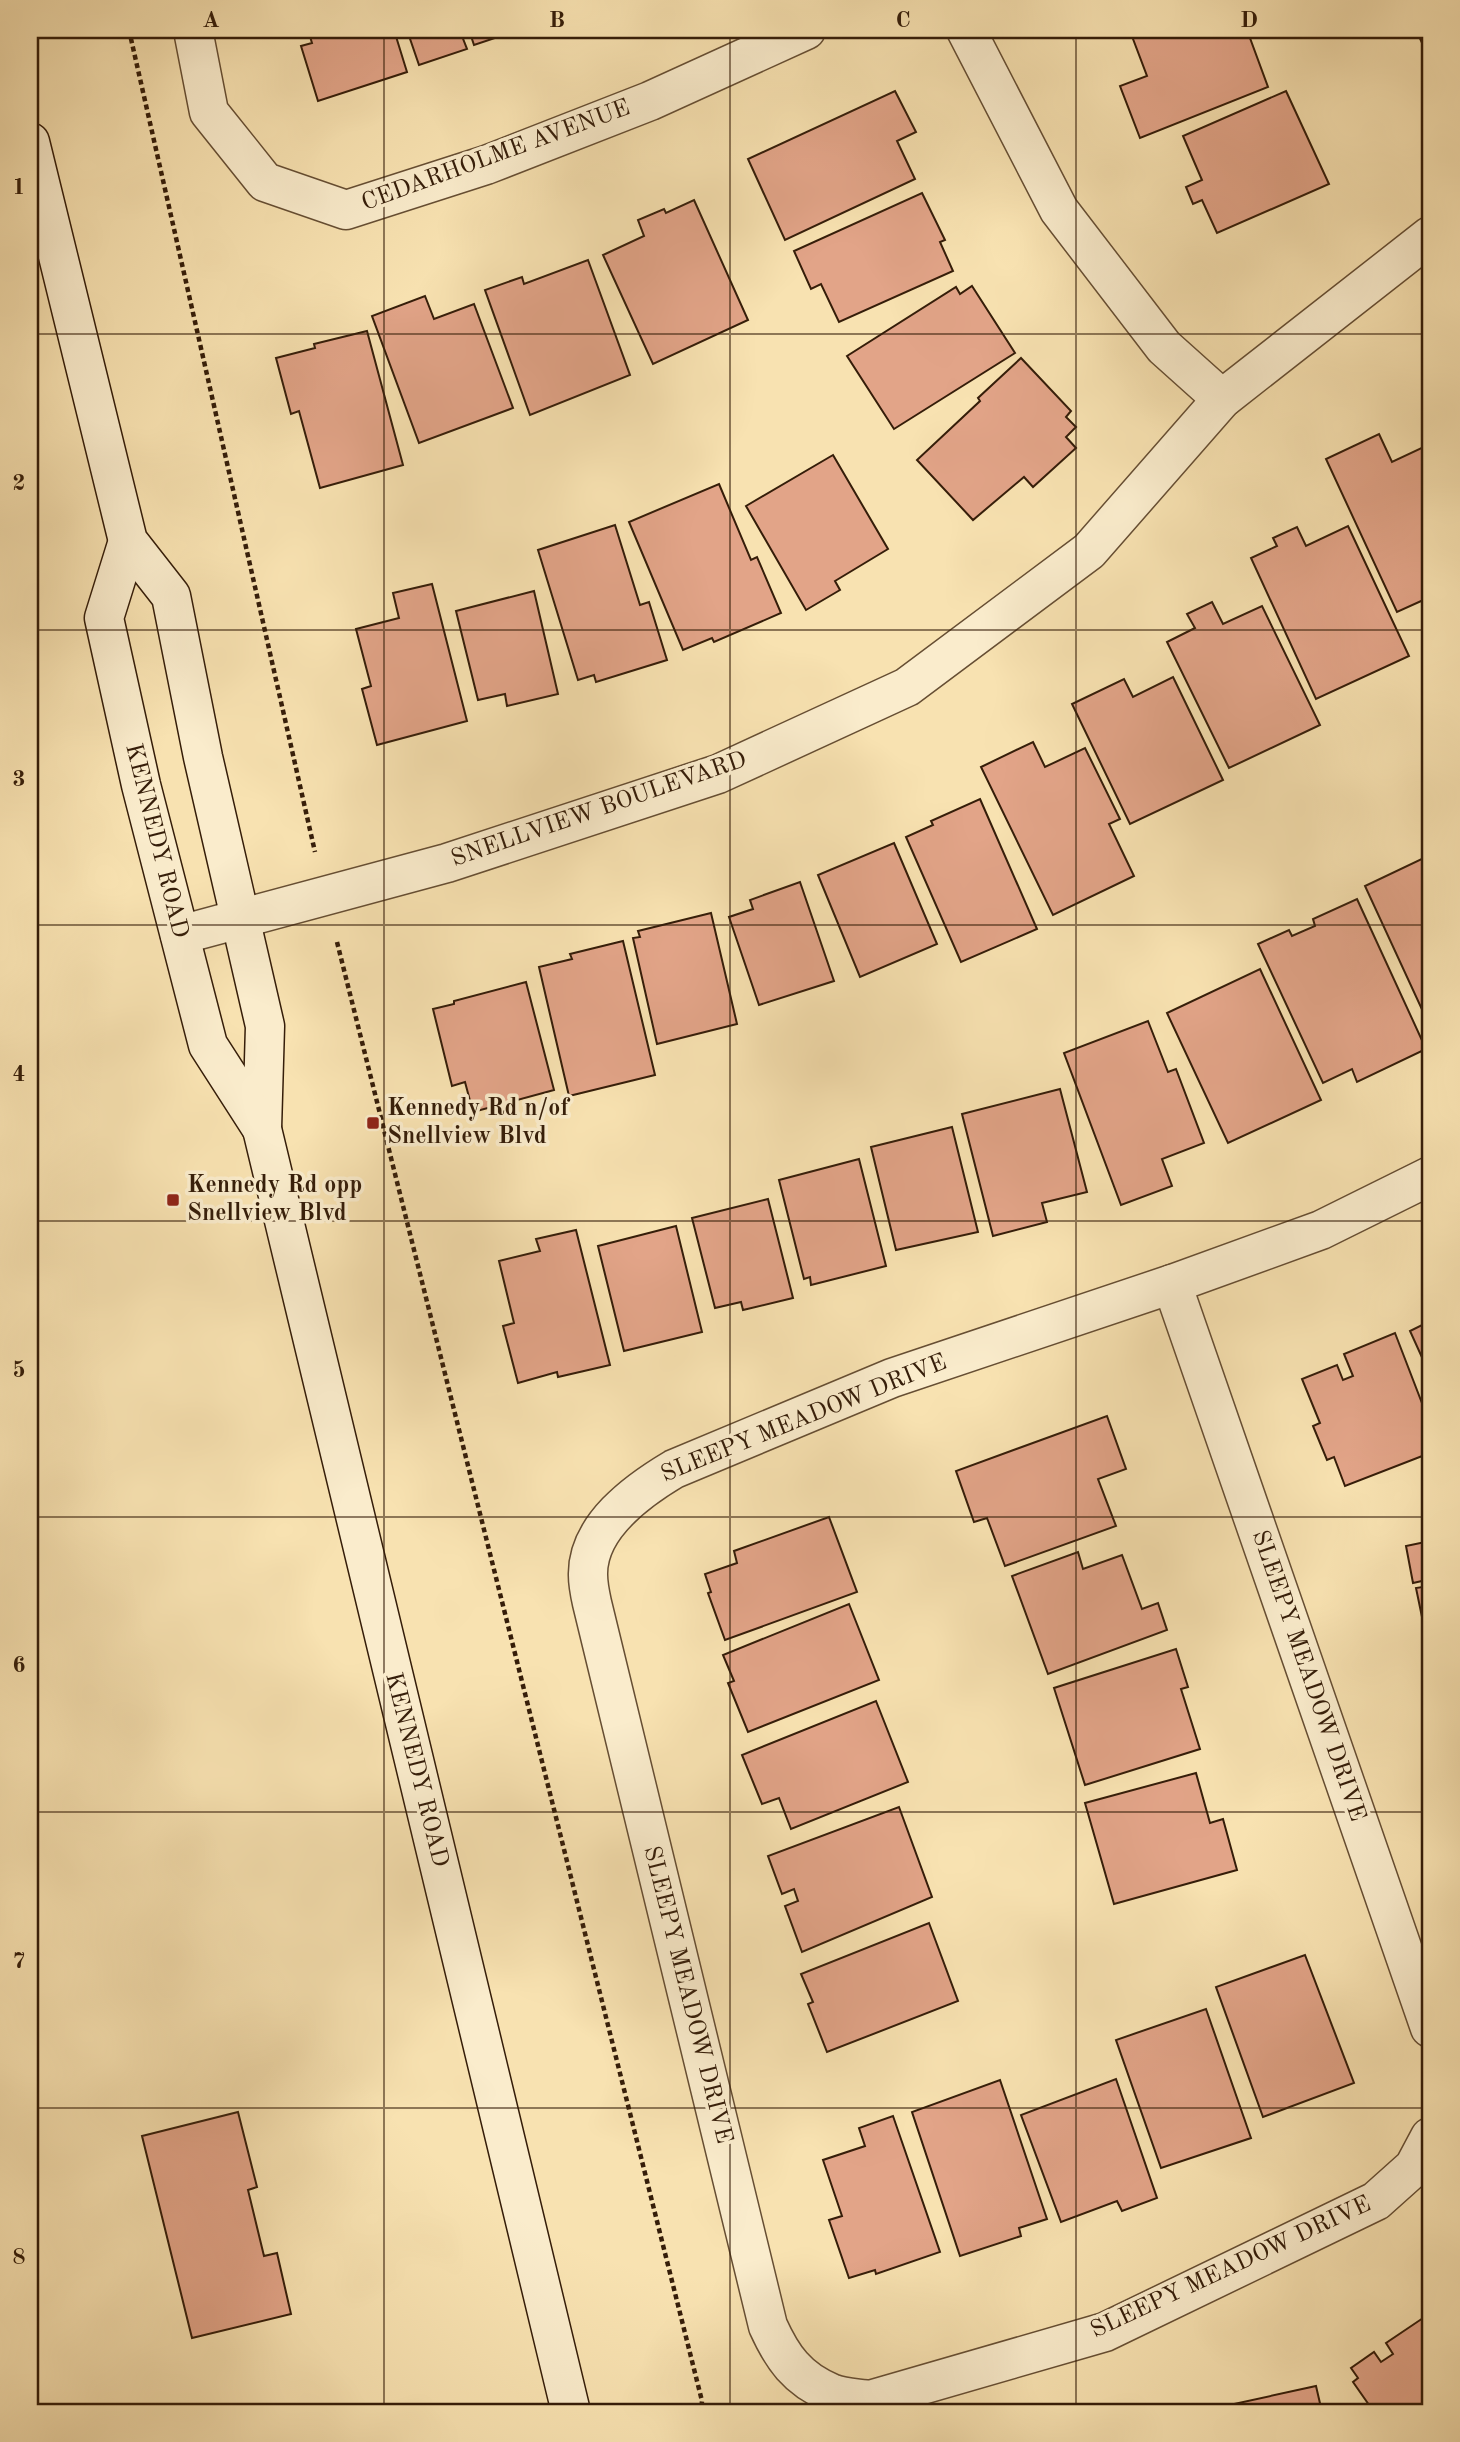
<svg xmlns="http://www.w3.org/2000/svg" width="1460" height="2442" font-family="'Old Standard TT',serif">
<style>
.building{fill:#e2a488;stroke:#351d09;stroke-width:2}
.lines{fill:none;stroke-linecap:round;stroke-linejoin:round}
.minor-casing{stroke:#664e33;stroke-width:41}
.secondary-casing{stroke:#351d09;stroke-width:41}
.path{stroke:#351d09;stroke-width:4.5;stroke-dasharray:5 3.5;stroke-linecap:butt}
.minor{stroke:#faeccc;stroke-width:38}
.secondary{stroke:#faeccc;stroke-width:38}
.grid{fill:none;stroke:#351d09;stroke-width:2;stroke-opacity:0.55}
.poi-dot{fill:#8f2418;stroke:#faeccc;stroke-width:2.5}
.labels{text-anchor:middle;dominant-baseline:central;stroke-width:7;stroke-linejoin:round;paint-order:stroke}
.street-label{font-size:24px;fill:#351d09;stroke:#faeccc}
.poi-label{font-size:24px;font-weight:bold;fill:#351d09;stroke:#faeccc;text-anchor:start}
.neatline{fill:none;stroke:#351d09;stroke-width:2.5}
.grid-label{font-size:23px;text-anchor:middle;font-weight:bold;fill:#351d09}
</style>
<rect width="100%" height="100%" fill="#f8e2b1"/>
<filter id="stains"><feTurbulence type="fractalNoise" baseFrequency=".00286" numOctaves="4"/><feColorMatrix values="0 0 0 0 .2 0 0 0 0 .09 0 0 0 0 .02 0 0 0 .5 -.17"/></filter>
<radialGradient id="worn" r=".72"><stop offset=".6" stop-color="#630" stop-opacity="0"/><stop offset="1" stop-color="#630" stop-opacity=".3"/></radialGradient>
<g class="building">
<polygon points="308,30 394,30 407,72 318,101 301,46 312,43"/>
<polygon points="407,30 509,30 510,33 474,45 470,33 462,36 467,49 419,65"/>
<polygon points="1134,30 1247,30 1268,87 1140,138 1120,86 1147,76 1130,31"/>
<polygon points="1416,30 1430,30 1430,60"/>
<polygon points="895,91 916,132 897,141 915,179 785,240 748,159"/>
<polygon points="1286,91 1329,184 1217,233 1202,200 1193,204 1186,187 1202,180 1183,136"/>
<polygon points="922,193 945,240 940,242 953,271 839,322 821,284 811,289 794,251"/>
<polygon points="694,200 748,320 653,364 603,255 644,236 638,220 664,209 666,213"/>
<polygon points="588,260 630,375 530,415 485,290 522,277 524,284"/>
<polygon points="972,286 1015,353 894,429 847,356 956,287 960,294"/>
<polygon points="425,296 434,319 474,304 513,408 419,443 372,316"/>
<polygon points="367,331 403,465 320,488 299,411 291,414 276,358 315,348 314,344"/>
<polygon points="1021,358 1071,411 1066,417 1076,427 1066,437 1076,448 1033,487 1024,477 973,520 917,460 980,401 978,398"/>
<polygon points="1379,434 1392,462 1430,444 1430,597 1397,612 1326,459"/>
<polygon points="833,455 888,549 835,581 840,590 806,610 746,506"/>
<polygon points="719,484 751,560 757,557 781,613 714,642 712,638 683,650 629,522"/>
<polygon points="615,525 640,605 649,602 667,660 596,682 594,675 578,680 538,550"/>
<polygon points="1348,526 1409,656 1316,699 1251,558 1277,546 1273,538 1297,527 1306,546"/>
<polygon points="432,584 467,721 377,745 362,689 371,686 356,629 399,618 393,593"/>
<polygon points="534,591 558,694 507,706 505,694 478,700 456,611"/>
<polygon points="1212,602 1223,624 1262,606 1320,725 1229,768 1167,642 1195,628 1187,614"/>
<polygon points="1173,677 1223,780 1130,824 1072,704 1124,679 1133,697"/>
<polygon points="1033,742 1045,767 1085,748 1120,819 1109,824 1134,876 1053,915 981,767"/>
<polygon points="980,799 1037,929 961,962 906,837 933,825 931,821"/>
<polygon points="894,843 937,944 860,977 818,875"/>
<polygon points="1430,855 1430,1014 1425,1016 1365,886"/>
<polygon points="800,882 834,981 759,1005 729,917 753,909 750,900"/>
<polygon points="1357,899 1426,1049 1357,1082 1352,1069 1323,1083 1258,944 1289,930 1292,936 1315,926 1313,919"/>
<polygon points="711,913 737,1024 657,1044 633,938 640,937 638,931"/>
<polygon points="623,941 655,1075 569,1096 539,967 572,959 570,954"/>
<polygon points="1260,969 1321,1100 1228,1143 1167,1013"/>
<polygon points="526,982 554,1090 473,1112 465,1082 452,1086 433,1009 454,1004 454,1001"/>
<polygon points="1148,1021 1168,1072 1176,1069 1204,1143 1162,1159 1172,1186 1121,1205 1064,1053"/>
<polygon points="1060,1089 1087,1192 1042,1203 1047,1222 993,1236 962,1114"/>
<polygon points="952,1127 978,1232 896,1250 871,1147"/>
<polygon points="859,1159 886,1266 811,1285 810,1277 804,1279 779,1180"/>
<polygon points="768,1199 793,1298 743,1310 741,1302 715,1308 692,1218"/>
<polygon points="676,1226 702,1332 624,1351 598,1246"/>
<polygon points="576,1230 610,1365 558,1377 557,1372 518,1383 503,1326 514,1323 499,1261 540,1251 536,1239"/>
<polygon points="1430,1321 1430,1375 1410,1331"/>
<polygon points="1395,1333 1430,1424 1430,1453 1345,1486 1334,1457 1327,1460 1313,1426 1320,1423 1302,1379 1337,1365 1343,1380 1353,1376 1344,1354"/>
<polygon points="1107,1416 1126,1469 1098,1479 1116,1526 1005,1566 987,1518 974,1522 956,1471"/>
<polygon points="829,1517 857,1592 725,1640 708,1593 711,1592 705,1574 737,1563 734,1551"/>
<polygon points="1430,1541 1430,1646 1428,1646 1416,1588 1423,1587 1422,1581 1413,1583 1406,1546"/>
<polygon points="1078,1552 1083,1569 1122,1555 1142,1609 1158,1603 1167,1630 1048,1674 1012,1576"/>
<polygon points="849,1604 879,1680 748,1732 728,1683 734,1681 723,1655"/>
<polygon points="1176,1649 1188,1687 1181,1689 1200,1749 1085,1785 1054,1688"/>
<polygon points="876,1701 908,1782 791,1829 779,1798 762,1804 742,1755"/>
<polygon points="1196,1773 1210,1823 1223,1819 1237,1870 1114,1904 1085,1803"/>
<polygon points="899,1807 932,1897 802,1952 785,1906 798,1901 794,1889 782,1894 768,1856"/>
<polygon points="929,1923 958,2001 827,2052 808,2004 813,2002 801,1974"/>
<polygon points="1305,1955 1354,2083 1263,2117 1216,1987"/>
<polygon points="1206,2009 1251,2138 1161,2168 1116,2040"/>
<polygon points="1116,2079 1157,2198 1122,2211 1117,2201 1061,2222 1021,2115"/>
<polygon points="1000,2080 1047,2219 1019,2228 1021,2236 960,2256 912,2112"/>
<polygon points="238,2112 257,2187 248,2190 264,2256 277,2253 291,2314 192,2338 142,2136"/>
<polygon points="893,2116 940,2252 876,2274 875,2270 849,2278 829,2220 842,2216 823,2160 865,2146 859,2128"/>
<polygon points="1429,2314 1430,2412 1374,2412 1353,2382 1358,2378 1351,2368 1374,2352 1381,2362 1393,2354 1386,2343"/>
<polygon points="1316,2386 1322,2412 1236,2412 1234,2404"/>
</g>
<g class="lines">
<defs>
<g id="minor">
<polyline points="193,30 209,112 265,182 346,210 486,165 650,101 806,30"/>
<polyline points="966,30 1059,210 1164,347 1222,399"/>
<polyline points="180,935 447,863 718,774 907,687 1089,551 1222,399 1430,236"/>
<path d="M1430,1176L1321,1230L1172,1284L892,1378L674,1469C637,1491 587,1527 588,1575C588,1584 590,1594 592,1603L768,2326C782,2357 797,2379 831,2393C842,2398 858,2398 870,2400L1105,2332L1376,2201L1414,2167L1430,2137"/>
<polyline points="1172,1284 1430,2028"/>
</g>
<g id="secondary">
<polyline points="30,142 128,541 171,596 203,757 265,1026 262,1129 571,2412"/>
<polyline points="128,541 104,618 141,785 208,1045 262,1129"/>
</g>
</defs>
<use href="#minor" class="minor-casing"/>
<use href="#secondary" class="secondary-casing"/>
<g class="path">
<polyline points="129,30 315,852"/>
<polyline points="337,942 702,2401 701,2412"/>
</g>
<use href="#minor" class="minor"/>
<use href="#secondary" class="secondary"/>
</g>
<path class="grid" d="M384,30V2412M730,30V2412M1076,30V2412M30,334H1430M30,630H1430M30,925H1430M30,1221H1430M30,1517H1430M30,1812H1430M30,2108H1430"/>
<g class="poi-dot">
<rect x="366" y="1116" width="14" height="14" rx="3.5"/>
<rect x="166" y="1193" width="14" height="14" rx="3.5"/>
</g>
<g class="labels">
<g class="street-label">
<text transform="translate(496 156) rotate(-20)">CEDARHOLME AVENUE</text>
<text transform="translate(599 810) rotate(-19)">SNELLVIEW BOULEVARD</text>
<text transform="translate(156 841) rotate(76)">KENNEDY ROAD</text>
<text transform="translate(804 1419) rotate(-22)">SLEEPY MEADOW DRIVE</text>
<text transform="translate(1308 1676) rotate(71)">SLEEPY MEADOW DRIVE</text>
<text transform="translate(416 1770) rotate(76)">KENNEDY ROAD</text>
<text transform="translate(687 1995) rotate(76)">SLEEPY MEADOW DRIVE</text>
<text transform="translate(1231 2268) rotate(-25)">SLEEPY MEADOW DRIVE</text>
</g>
<g class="poi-label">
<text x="387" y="1109">Kennedy Rd n/of<tspan x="387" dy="28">Snellview Blvd</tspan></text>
<text x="187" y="1186">Kennedy Rd opp<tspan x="187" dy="28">Snellview Blvd</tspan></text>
</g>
</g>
<rect width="1460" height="2442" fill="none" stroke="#f8e2b1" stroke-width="77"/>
<rect x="38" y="38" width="1384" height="2366" class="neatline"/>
<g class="grid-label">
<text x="211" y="27">A</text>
<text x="557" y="27">B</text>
<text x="903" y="27">C</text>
<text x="1249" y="27">D</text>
<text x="19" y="194">1</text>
<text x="19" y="490">2</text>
<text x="19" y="786">3</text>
<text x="19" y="1081">4</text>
<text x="19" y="1377">5</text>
<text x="19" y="1672">6</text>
<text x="19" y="1968">7</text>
<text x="19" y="2264">8</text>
</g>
<rect width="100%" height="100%" filter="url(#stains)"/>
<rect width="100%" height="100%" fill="url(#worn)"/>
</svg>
